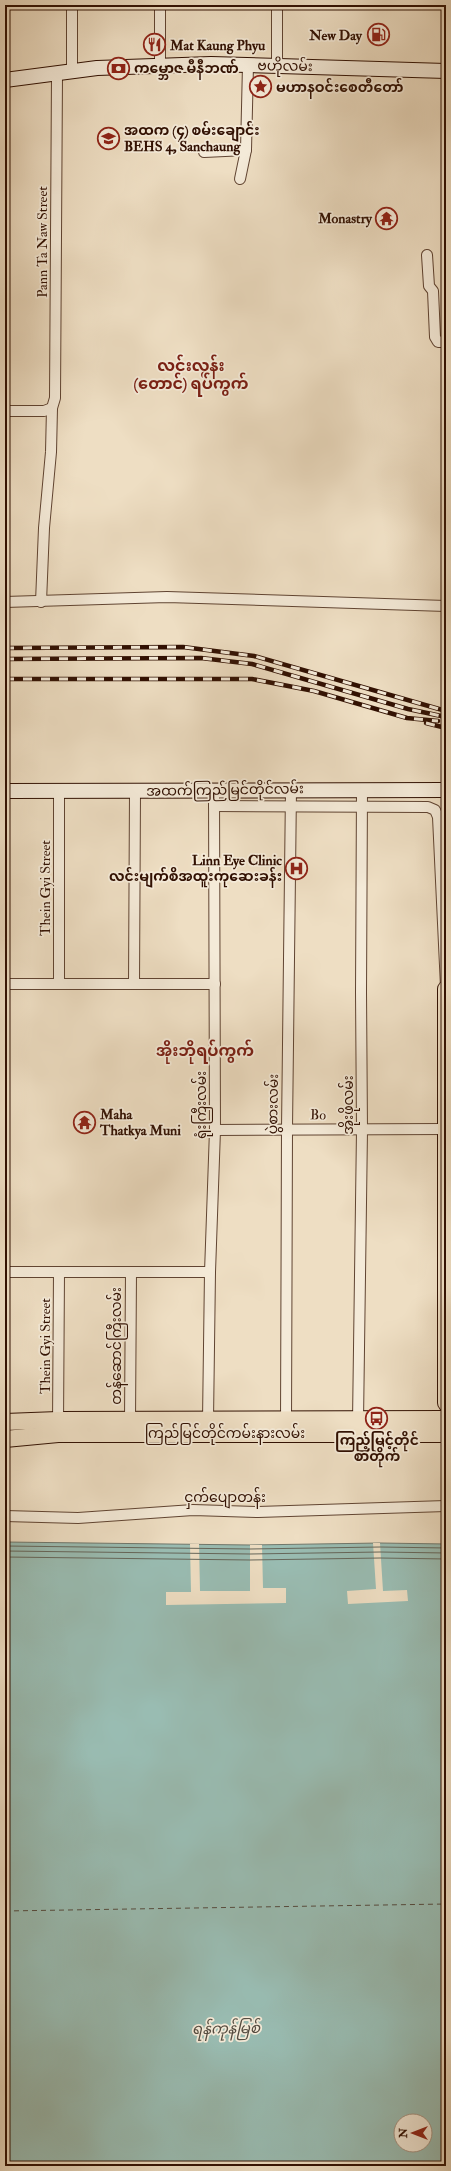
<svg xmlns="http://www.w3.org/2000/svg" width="451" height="2171" font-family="'IM FELL Double Pica','Noto Sans Myanmar',serif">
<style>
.water{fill:#99bcb2;stroke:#6f776c;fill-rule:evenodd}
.pier{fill:#eedec3}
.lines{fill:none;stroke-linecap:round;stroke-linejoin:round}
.shore{stroke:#65665a;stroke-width:1}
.ferry{stroke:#554c40;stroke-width:1;stroke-dasharray:5 4;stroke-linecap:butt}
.minor-casing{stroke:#604432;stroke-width:12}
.secondary-casing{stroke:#311002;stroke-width:16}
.primary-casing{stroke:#311002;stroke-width:18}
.minor{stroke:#f4ead8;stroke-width:10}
.secondary{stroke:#f4ead8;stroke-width:14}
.primary{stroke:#eedec3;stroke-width:16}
.rail-casing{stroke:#311002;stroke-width:4.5}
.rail{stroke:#f4ead8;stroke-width:3;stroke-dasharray:9;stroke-linecap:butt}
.labels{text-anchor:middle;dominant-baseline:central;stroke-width:3.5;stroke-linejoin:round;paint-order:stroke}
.poi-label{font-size:14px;font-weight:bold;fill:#311002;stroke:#f4ead8;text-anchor:start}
.street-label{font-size:14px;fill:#311002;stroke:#f4ead8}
.water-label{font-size:15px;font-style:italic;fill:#554c40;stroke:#f4ead8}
.quarter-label{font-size:16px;font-weight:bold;fill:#7a1f14;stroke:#f4ead8}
</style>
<rect width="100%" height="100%" fill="#eedec3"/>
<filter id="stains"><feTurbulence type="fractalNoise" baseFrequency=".005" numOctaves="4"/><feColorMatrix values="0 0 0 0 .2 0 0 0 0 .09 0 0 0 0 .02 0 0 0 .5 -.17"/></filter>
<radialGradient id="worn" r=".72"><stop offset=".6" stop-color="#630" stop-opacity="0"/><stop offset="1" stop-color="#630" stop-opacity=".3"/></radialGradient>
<path class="water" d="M5,1542L250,1545L380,1543L446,1544V2166H5ZM401,2121H425V2145H401Z"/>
<g class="pier">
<polygon points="373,1543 380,1543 383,1591 407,1590 408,1601 348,1604 347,1591 376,1589"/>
<polygon points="190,1544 199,1544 200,1591 250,1591 250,1545 262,1545 263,1588 286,1588 286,1603 166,1605 166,1592 191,1592"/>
</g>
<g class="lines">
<g class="shore">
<polyline points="5,1546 250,1549 380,1547 446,1548"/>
<polyline points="5,1551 250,1554 380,1552 446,1553"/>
<polyline points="5,1557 250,1560 380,1558 446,1559"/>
</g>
<polyline class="ferry" points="5,1911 446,1904"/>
<defs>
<g id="minor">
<polyline points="72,5 72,71"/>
<polyline points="160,5 160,67"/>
<polyline points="277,65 277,5"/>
<polyline points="204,152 246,150"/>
<polyline points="240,179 246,150 248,65"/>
<polyline points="427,255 429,286 433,291 435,337 438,342 446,342"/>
<polyline points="5,411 44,411 52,408"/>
<polyline points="5,602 167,597 446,606"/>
<polyline points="41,602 44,528 51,452 52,408 55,398 57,75"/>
<polyline points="59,792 59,984"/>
<polyline points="214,806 428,807 435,810 438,817 446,987"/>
<polyline points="5,984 215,984"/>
<polyline points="134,984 135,791"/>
<polyline points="215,1130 446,1129"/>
<polyline points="5,1272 210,1272"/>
<polyline points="130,1420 131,1272"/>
<polyline points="208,1420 210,1272 215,1130 214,791"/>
<polyline points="358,1421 362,1130 361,992 362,790"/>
<polyline points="58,1424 59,1272"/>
<polyline points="286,1425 287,1129 291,789"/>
<polyline points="5,1516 78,1518 193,1510 258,1512 446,1506"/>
</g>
<g id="secondary">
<polyline points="5,80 97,68 211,64 446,71"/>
<polyline points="5,791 446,790"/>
</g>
<g id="primary">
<polyline points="446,989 446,1403"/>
<polyline points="5,1422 58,1420 446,1419"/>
<polyline points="5,1439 58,1434 446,1434"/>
</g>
</defs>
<use href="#minor" class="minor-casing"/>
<use href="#secondary" class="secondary-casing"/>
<use href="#primary" class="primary-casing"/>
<use href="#minor" class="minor"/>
<use href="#secondary" class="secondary"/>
<use href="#primary" class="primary"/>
<defs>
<g id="rail">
<polyline points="5,648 183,647 254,656 446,711"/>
<polyline points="5,659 201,658 252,664 408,709 446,717"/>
<polyline points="5,679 252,679 314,691 407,718 438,721"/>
<polyline points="426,723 446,728"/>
</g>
</defs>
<use href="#rail" class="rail-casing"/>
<use href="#rail" class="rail"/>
</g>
<defs>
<symbol id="fuel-ring" viewBox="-11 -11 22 22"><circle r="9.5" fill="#f4ead8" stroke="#8f2418" stroke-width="1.5"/><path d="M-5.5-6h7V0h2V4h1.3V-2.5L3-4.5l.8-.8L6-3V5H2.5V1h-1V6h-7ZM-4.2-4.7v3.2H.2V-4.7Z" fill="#8f2418"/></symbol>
<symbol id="restaurant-ring" viewBox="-11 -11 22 22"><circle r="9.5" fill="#f4ead8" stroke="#8f2418" stroke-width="1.5"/><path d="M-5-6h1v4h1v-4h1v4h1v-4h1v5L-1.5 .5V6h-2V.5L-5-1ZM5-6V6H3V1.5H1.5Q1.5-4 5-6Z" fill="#8f2418"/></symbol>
<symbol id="bank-ring" viewBox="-11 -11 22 22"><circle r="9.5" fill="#f4ead8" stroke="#8f2418" stroke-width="1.5"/><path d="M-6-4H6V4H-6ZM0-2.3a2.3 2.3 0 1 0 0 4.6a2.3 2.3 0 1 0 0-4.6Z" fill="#8f2418"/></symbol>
<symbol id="sight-ring" viewBox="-11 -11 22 22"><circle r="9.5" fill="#f4ead8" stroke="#8f2418" stroke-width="1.5"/><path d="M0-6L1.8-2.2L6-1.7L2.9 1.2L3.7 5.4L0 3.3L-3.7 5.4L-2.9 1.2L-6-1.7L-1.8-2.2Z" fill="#8f2418"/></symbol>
<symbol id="school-ring" viewBox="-11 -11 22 22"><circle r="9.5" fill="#f4ead8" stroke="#8f2418" stroke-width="1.5"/><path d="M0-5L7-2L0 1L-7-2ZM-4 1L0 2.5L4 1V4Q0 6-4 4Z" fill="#8f2418"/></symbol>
<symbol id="temple-ring" viewBox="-11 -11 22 22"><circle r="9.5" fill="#f4ead8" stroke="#8f2418" stroke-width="1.5"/><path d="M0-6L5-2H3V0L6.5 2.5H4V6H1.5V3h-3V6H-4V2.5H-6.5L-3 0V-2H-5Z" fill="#8f2418"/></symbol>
<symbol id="hospital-ring" viewBox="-11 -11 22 22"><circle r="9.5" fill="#f4ead8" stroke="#8f2418" stroke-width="1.5"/><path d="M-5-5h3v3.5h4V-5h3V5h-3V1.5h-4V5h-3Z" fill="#8f2418"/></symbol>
<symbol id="bus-ring" viewBox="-11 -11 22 22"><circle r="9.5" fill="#f4ead8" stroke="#8f2418" stroke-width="1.5"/><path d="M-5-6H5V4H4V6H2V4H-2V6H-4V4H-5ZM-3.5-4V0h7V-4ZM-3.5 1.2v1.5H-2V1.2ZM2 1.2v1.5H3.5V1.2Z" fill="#8f2418"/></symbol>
</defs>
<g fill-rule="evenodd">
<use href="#fuel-ring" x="366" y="22" width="25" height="25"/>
<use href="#restaurant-ring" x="142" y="32" width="25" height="25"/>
<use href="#bank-ring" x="106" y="56" width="25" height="25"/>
<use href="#sight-ring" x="248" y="74" width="25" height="25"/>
<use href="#school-ring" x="96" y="126" width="25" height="25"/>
<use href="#temple-ring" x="374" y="206" width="25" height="25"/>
<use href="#hospital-ring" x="284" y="856" width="25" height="25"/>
<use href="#temple-ring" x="72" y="1110" width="25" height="25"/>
<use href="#bus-ring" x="364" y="1406" width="25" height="25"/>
</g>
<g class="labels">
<g class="poi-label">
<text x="362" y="35" text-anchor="end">New Day</text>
<text x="170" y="45">Mat Kaung Phyu</text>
<text x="134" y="68">ကမ္ဘောဇ မီနီဘဏ်</text>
<text x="276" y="87">မဟာနဝင်းစေတီတော်</text>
<text x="124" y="130">အထက (၄) စမ်းချောင်း<tspan x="124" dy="16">BEHS 4, Sanchaung</tspan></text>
<text x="372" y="218" text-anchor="end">Monastry</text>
<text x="282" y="860" text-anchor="end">Linn Eye Clinic<tspan x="282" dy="16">လင်းမျက်စိအထူးကုဆေးခန်း</tspan></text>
<text x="100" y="1114">Maha<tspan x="100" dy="16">Thatkya Muni</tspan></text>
<text x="377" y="1440" text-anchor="middle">ကြည့်မြင့်တိုင်<tspan x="377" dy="16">စာတိုက်</tspan></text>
</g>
<g class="street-label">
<text transform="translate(285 66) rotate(1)">ဗဟိုလမ်း</text>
<text transform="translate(42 242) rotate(-90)">Pann Ta Naw Street</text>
<text transform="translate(225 790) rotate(-1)">အထက်ကြည်မြင်တိုင်လမ်း</text>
<text transform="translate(45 888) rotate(-90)">Thein Gyi Street</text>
<text transform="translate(273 1104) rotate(-89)">ပွဲစားလမ်း</text>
<text transform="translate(201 1105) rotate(-90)">ရုံးကြီးလမ်း</text>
<text transform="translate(348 1105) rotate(-90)">အိုးဖိုလမ်း</text>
<text transform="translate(318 1115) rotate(1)">Bo</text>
<text transform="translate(45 1346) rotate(-90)">Thein Gyi Street</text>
<text transform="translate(116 1346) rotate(-90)">တန်ဆောင်ကြီးလမ်း</text>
<text x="225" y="1433">ကြည်မြင်တိုင်ကမ်းနားလမ်း</text>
<text x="225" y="1497">ငှက်ပျောတန်း</text>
</g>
<g class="water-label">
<text transform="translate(226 2029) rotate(-1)">ရန်ကုန်မြစ်</text>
</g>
<g class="quarter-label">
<text x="191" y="366">လင်းလွန်း<tspan x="191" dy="18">(တောင်) ရပ်ကွက်</tspan></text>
<text x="205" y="1051">အိုးဘိုရပ်ကွက်</text>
</g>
</g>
<rect width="451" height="2171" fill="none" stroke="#eedec3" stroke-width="20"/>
<rect x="6" y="6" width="439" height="2159" fill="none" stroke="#311002" stroke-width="2"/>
<rect x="10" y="10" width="431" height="2151" fill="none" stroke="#311002"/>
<g transform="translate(413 2133) rotate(270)"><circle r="19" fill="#f4ead8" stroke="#a69382"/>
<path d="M0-3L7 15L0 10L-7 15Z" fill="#8f2418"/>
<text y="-6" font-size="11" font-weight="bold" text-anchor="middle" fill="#311002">N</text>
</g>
<rect width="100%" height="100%" filter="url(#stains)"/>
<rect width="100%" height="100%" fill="url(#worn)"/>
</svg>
